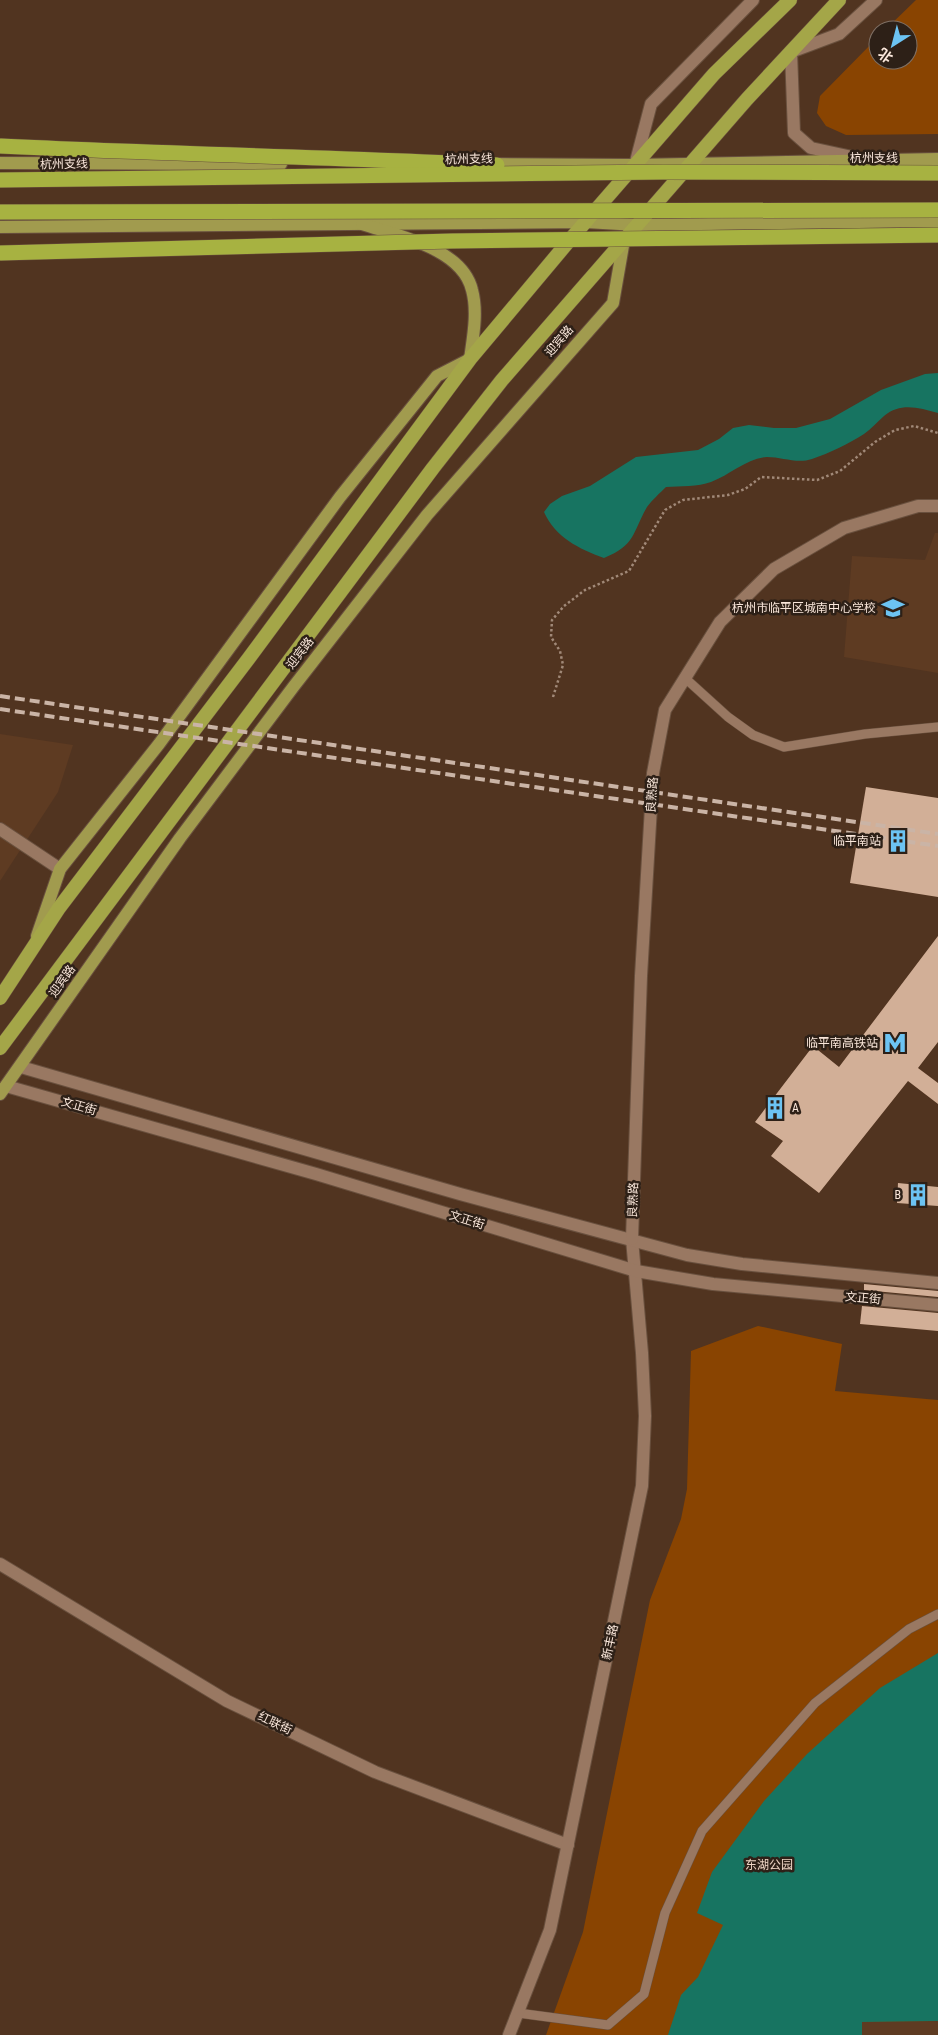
<svg xmlns="http://www.w3.org/2000/svg" width="938" height="2035" font-family="'Roboto Condensed','Noto Sans SC',sans-serif">
<style>
.built{fill:#5e3b22}
.green{fill:#894401}
.water{fill:#177461}
.building{fill:#d2af97}
.lines{fill:none;stroke-linecap:round;stroke-linejoin:round}
.service-casing{stroke:#69503e;stroke-width:10}
.minor-casing{stroke:#69503e;stroke-width:14}
.tertiary-casing{stroke:#69503e;stroke-width:14}
.secondary-casing{stroke:#69503e;stroke-width:14}
.primary-casing{stroke:#69503e;stroke-width:14}
.trunk-casing{stroke:#69503e;stroke-width:15}
.path{stroke:#a18978;stroke-width:2.5;stroke-dasharray:2.5 2.5;stroke-linecap:butt}
.service{stroke:#997862;stroke-width:9}
.minor{stroke:#997862;stroke-width:12}
.tertiary{stroke:#997862;stroke-width:12}
.secondary{stroke:#997862;stroke-width:12}
.primary{stroke:#a19b4e;stroke-width:12}
.trunk{stroke:#a4a648;stroke-width:14}
.rail{stroke:#cab4a6;stroke-width:4;stroke-dasharray:10 5;stroke-linecap:butt}
.motorway-bridge-casing{stroke:#69503e;stroke-width:16;stroke-linecap:butt}
.motorway-bridge{stroke:#a7b241;stroke-width:15}
.labels{text-anchor:middle;dominant-baseline:central;stroke-width:5;stroke-linejoin:round;paint-order:stroke}
.street-label{font-size:12px;fill:#fae7db;stroke:#2d2017}
.poi-label{font-size:12px;fill:#fae7db;stroke:#2d2017;text-anchor:end}
.park-label{font-size:12px;fill:#eed5c5;stroke:#2d2017}
</style>
<rect width="100%" height="100%" fill="#513420"/>
<g class="built">
<polygon points="935,533 938,533 938,673 844,657 852,556 925,560"/>
<polygon points="0,734 73,745 58,792 0,881"/>
<polygon points="938,2021 938,2035 862,2035 862,2022"/>
</g>
<g class="green">
<polygon points="916,0 938,0 938,134 846,135 826,126 817,113 820,96 878,37 878,60 908,60 908,30 885,30"/>
<polygon points="758,1326 842,1344 835,1391 938,1400 938,2021 862,2022 862,2035 546,2035 583,1932 650,1600 681,1519 687,1489 691,1351"/>
</g>
<g class="water">
<path d="M938,373V413C919,408 901,402 884,416C877,422 871,429 864,434C848,444 830,453 812,459C797,464 782,457 767,457C747,458 730,475 711,482C698,487 680,486 666,487C660,493 652,500 647,507C632,533 636,545 604,558C579,549 555,537 544,512L550,504L562,496L590,486L636,457L698,450L719,439L733,428L749,425L774,428H796L830,419L881,390L925,374Z"/>
<polygon points="938,1653 938,2021 862,2022 862,2035 668,2035 681,1995 698,1977 723,1925 697,1913 712,1872 764,1801 807,1754 880,1688"/>
</g>
<g class="building">
<polygon points="866,787 938,798 938,897 850,883"/>
<polygon points="938,936 938,1042 918,1068 938,1083 938,1104 908,1081 819,1193 771,1156 783,1141 755,1122 813,1046 839,1067"/>
<polygon points="898,1183 938,1187 938,1206 897,1203"/>
<polygon points="864,1284 938,1291 938,1297 864,1290"/>
<polygon points="862,1306 938,1313 938,1331 860,1324"/>
</g>
<g class="lines">
<defs>
<g id="service">
<polyline points="685,678 728,717 753,735 784,747 865,734 938,727"/>
<polyline points="518,2013 608,2025 644,1994 665,1913 702,1831 815,1703 909,1629 938,1614"/>
</g>
<polyline id="minor" points="0,829 60,869"/>
<g id="tertiary">
<polyline points="0,1564 227,1701 375,1772 568,1845"/>
<polyline points="509,2035 550,1930 642,1486 645,1416 642,1353 632,1239"/>
</g>
<g id="secondary">
<polyline points="857,158 811,148 794,133 791,52 839,34 876,0"/>
<polyline points="635,165 651,104 753,0"/>
<polyline points="21,1067 460,1194 687,1255 742,1264 938,1283"/>
<polyline points="6,1086 316,1174 636,1271 713,1284 938,1305"/>
<polyline points="632,1239 641,976 653,773 665,710 720,622 774,569 844,528 918,506 938,506"/>
</g>
<g id="primary">
<polyline points="0,163 281,164"/>
<polyline points="488,164 635,165 938,159"/>
<polyline points="0,227 586,222 637,225 938,221"/>
<path d="M37,936L60,869L159,744L340,497L437,376L470,359C473,337 478,312 472,290C462,248 398,236 362,224"/>
<polyline points="0,1094 180,838 294,686 427,515 613,303 624,240"/>
</g>
<g id="trunk">
<polyline points="0,998 59,908 249,658 470,359 568,242 714,74 790,0"/>
<polyline points="0,1048 433,468 502,380 747,99 839,0"/>
</g>
</defs>
<use href="#service" class="service-casing"/>
<use href="#minor" class="minor-casing"/>
<use href="#tertiary" class="tertiary-casing"/>
<use href="#secondary" class="secondary-casing"/>
<use href="#primary" class="primary-casing"/>
<use href="#trunk" class="trunk-casing"/>
<polyline class="path" points="553,697 563,665 560,651 551,637 552,620 564,606 585,590 629,571 665,510 683,500 728,495 745,489 761,477 817,480 840,471 875,442 895,430 914,426 938,433"/>
<use href="#service" class="service"/>
<use href="#minor" class="minor"/>
<use href="#tertiary" class="tertiary"/>
<use href="#secondary" class="secondary"/>
<use href="#primary" class="primary"/>
<use href="#trunk" class="trunk"/>
<g class="rail">
<polyline points="0,696 938,834"/>
<polyline points="0,709 938,846"/>
</g>
<defs>
<g id="motorway-bridge">
<path d="M0,146C165,154 331,157 497,165"/>
<polyline points="0,180 663,172 938,173"/>
<polyline points="0,212 938,210"/>
<polyline points="0,253 452,241 938,235"/>
</g>
</defs>
<use href="#motorway-bridge" class="motorway-bridge-casing"/>
<use href="#motorway-bridge" class="motorway-bridge"/>
</g>
<defs>
<symbol id="school-bare" viewBox="-9 -9 18 18"><path d="M0-5L7-2L0 1L-7-2ZM-4 1L0 2.5L4 1V4Q0 6-4 4Z" fill="#6cc3f2" stroke="#2d2017" stroke-width="2.5" paint-order="stroke"/></symbol>
<symbol id="building-bare" viewBox="-9 -9 18 18"><path d="M-4-6H4V6H1V3H-1V6H-4ZM-2.5-4.3h1.7v1.8h-1.7ZM.8-4.3h1.7v1.8H.8ZM-2.5-1h1.7V.8h-1.7ZM.8-1h1.7V.8H.8Z" fill="#6cc3f2" stroke="#2d2017" stroke-width="2.5" paint-order="stroke"/></symbol>
<symbol id="metro-bare" viewBox="-9 -9 18 18"><path d="M-5.5 5V-5H-3L0 0L3-5H5.5V5H3V-.5L0 4L-3-.5V5Z" fill="#6cc3f2" stroke="#2d2017" stroke-width="2.5" paint-order="stroke"/></symbol>
</defs>
<g fill-rule="evenodd">
<use href="#school-bare" x="877" y="592" width="32" height="32"/>
<use href="#building-bare" x="882" y="825" width="32" height="32"/>
<use href="#metro-bare" x="879" y="1027" width="32" height="32"/>
<use href="#building-bare" x="759" y="1092" width="32" height="32"/>
<use href="#building-bare" x="902" y="1179" width="32" height="32"/>
</g>
<g class="labels">
<g class="street-label">
<text x="874" y="158">杭州支线</text>
<text transform="translate(469 159) rotate(-1)">杭州支线</text>
<text transform="translate(64 164) rotate(-1)">杭州支线</text>
<text transform="translate(559 341) rotate(-49)">迎宾路</text>
<text transform="translate(300 653) rotate(-52)">迎宾路</text>
<text transform="translate(652 795) rotate(-86)">良熟路</text>
<text transform="translate(62 981) rotate(-55)">迎宾路</text>
<text transform="translate(79 1106) rotate(16)">文正街</text>
<text transform="translate(633 1200) rotate(-88)">良熟路</text>
<text transform="translate(467 1220) rotate(17)">文正街</text>
<text transform="translate(863 1298) rotate(5)">文正街</text>
<text transform="translate(610 1642) rotate(-78)">新丰路</text>
<text transform="translate(275 1723) rotate(26)">红联街</text>
</g>
<g class="poi-label">
<text x="876" y="608">杭州市临平区城南中心学校</text>
<text x="881" y="841">临平南站</text>
<text x="878" y="1043">临平南高铁站</text>
<text x="792" y="1108" text-anchor="start">A</text>
<text x="901" y="1195">B</text>
</g>
<g class="park-label">
<text x="769" y="1865">东湖公园</text>
</g>
</g>
<g transform="translate(893 45) rotate(216)"><circle r="24" fill="#2d2017" stroke="#7f7065"/>
<path d="M0-4L9 19L0 12L-9 19Z" fill="#6cc3f2"/>
<text y="-8" font-size="14" font-weight="bold" text-anchor="middle" fill="#fae7db">北</text>
</g>
</svg>
